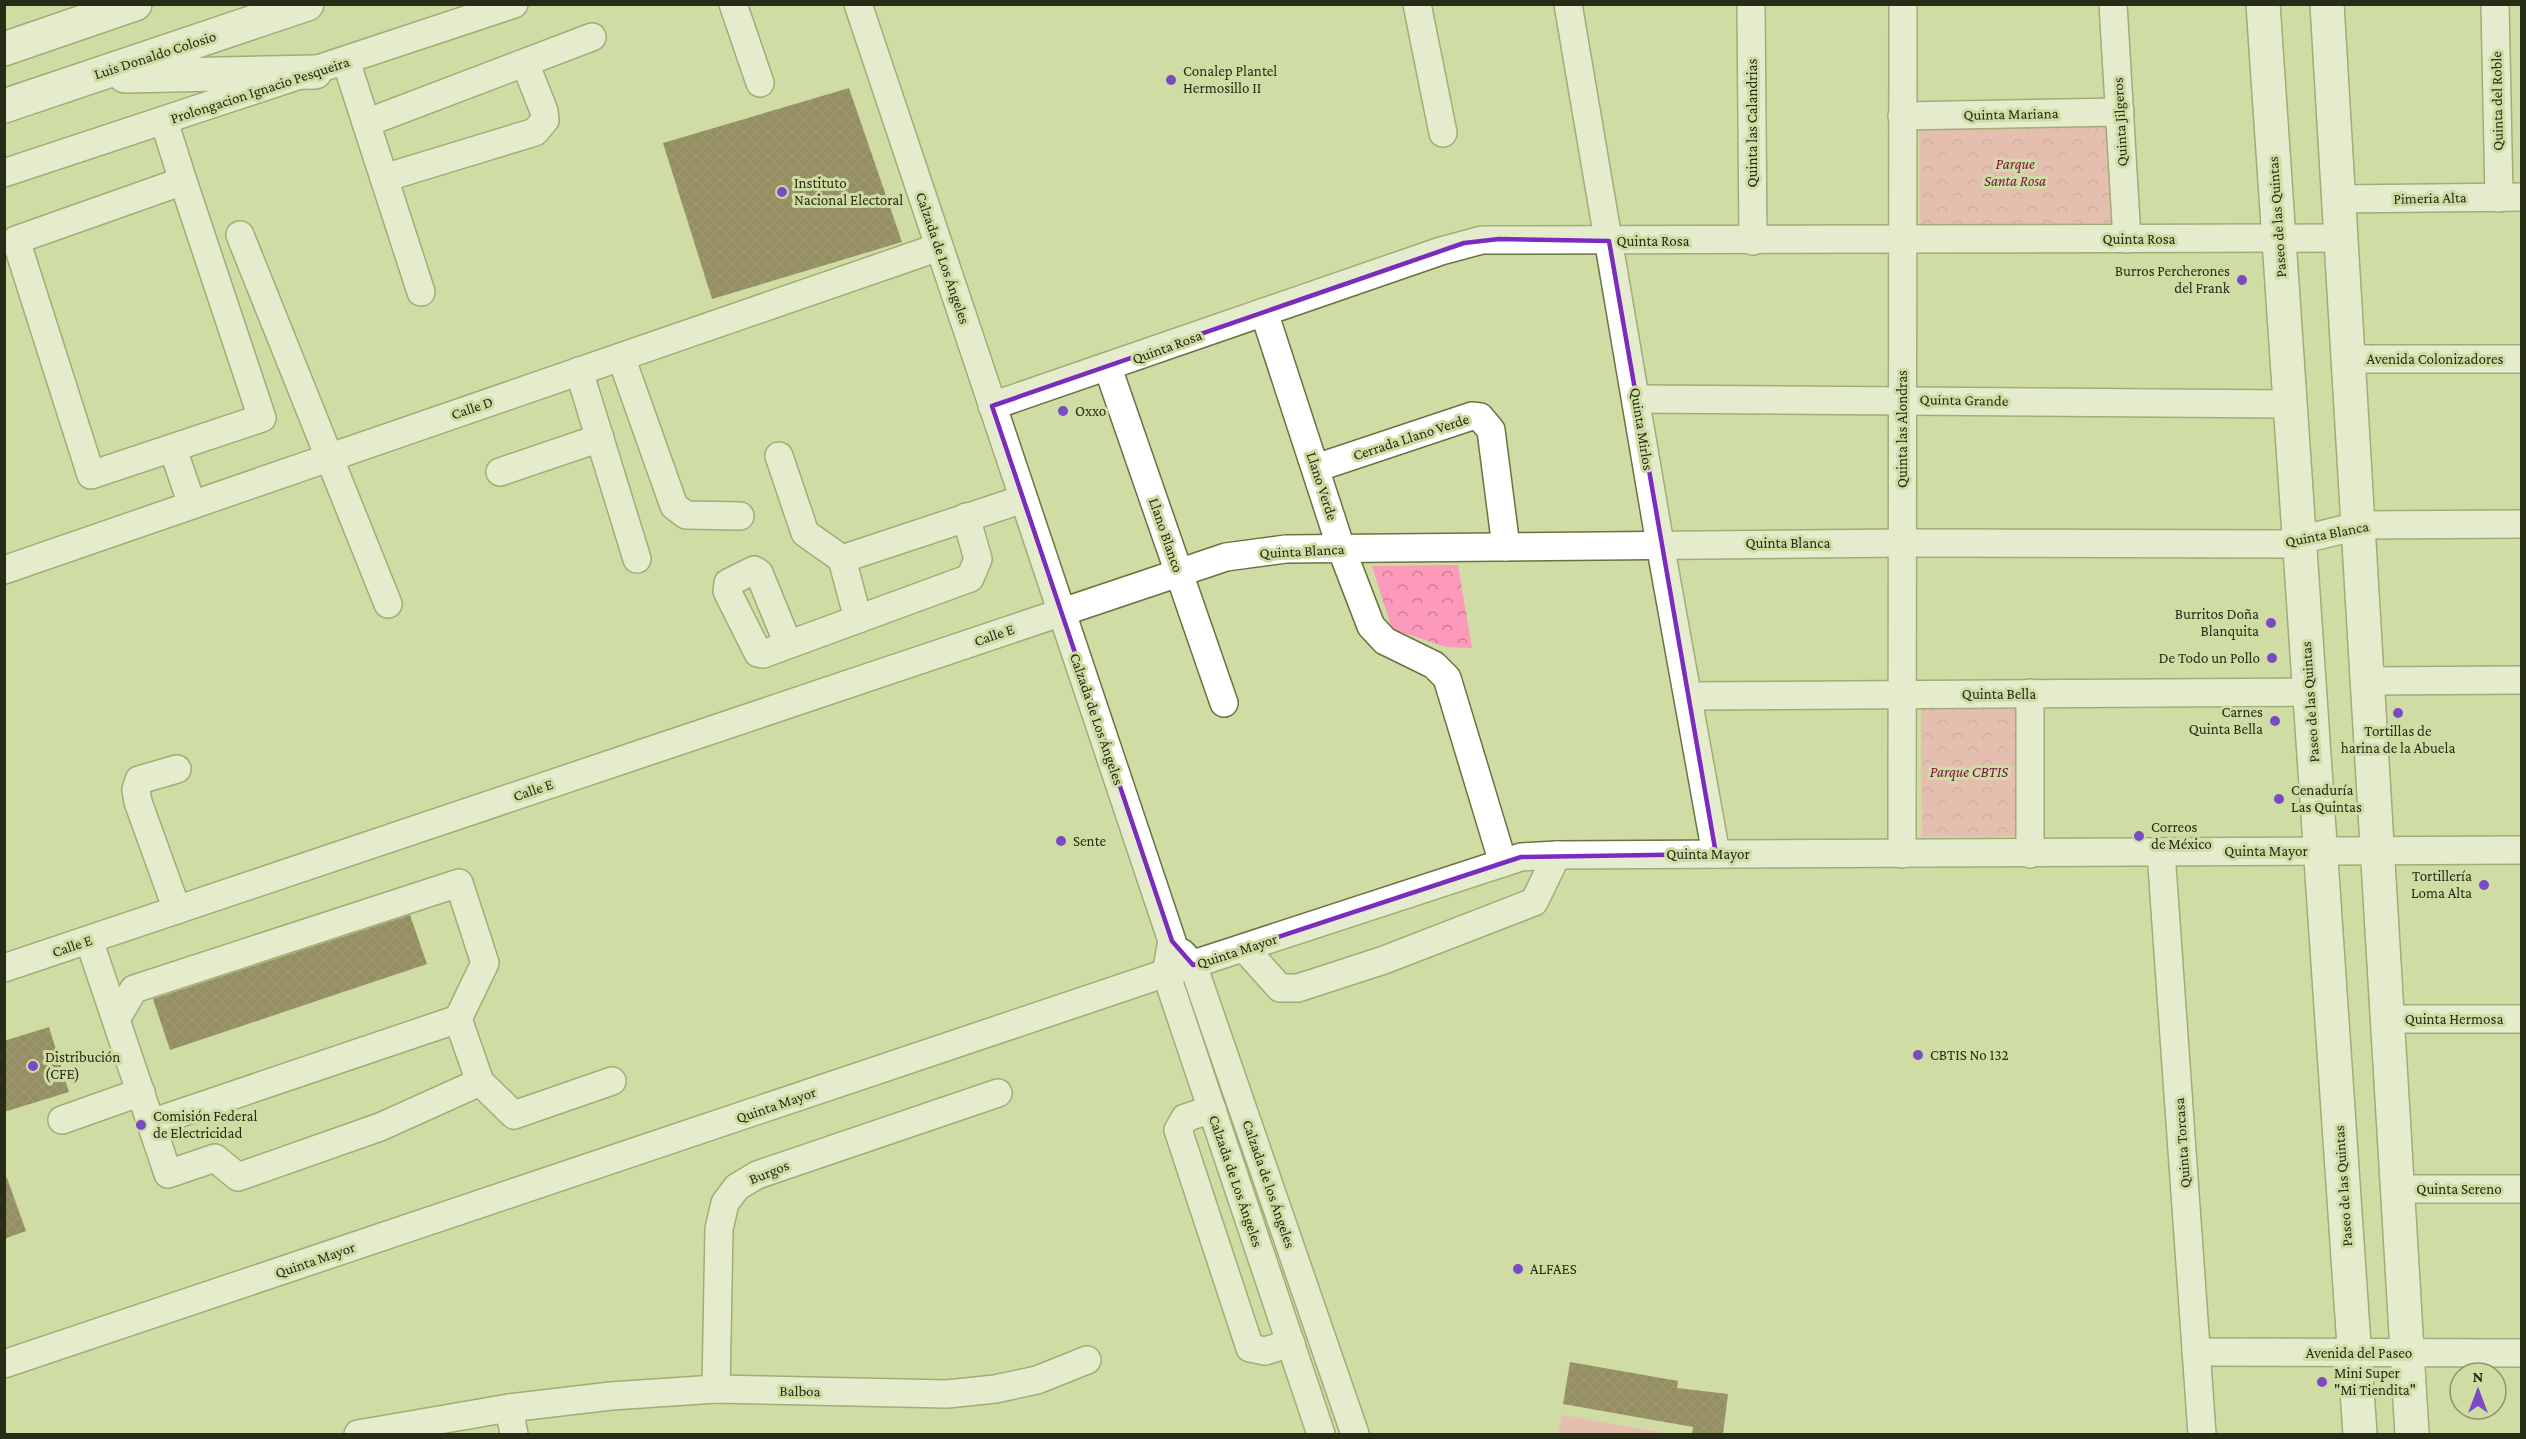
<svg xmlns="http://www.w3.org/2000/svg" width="2526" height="1439" font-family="'Crimson Pro',serif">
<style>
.forest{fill:url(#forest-crowns)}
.garden{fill:#fd99bb}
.building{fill:url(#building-cross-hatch)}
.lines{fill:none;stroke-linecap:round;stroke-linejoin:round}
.minor-casing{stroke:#68733f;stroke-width:30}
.major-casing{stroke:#68733f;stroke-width:36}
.minor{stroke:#fff;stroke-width:27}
.major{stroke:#fff;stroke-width:33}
.marked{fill:none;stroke:#7b2cbf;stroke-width:4.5;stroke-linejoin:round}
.poi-dot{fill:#7a4ac2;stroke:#cfdca4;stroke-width:2}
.labels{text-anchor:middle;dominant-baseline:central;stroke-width:6;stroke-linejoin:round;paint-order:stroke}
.street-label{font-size:15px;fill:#272c16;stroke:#cfdca4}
.poi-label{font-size:15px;fill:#272c16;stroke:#cfdca4;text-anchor:start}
.park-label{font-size:15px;font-style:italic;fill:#7c0d43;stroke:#cfdca4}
</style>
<defs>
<pattern id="forest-crowns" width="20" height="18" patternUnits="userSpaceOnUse" patternTransform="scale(1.5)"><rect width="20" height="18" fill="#fd99bb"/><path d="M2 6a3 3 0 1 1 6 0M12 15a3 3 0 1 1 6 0" fill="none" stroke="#cd7d97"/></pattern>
<pattern id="building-cross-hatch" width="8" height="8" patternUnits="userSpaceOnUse" patternTransform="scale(1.5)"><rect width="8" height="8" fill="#4f2f14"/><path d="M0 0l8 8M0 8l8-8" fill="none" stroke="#60452d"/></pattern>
</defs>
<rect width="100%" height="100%" fill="#cfdca4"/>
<g class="forest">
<polygon points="2110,119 2111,223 1920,226 1919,121"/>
<polygon points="1458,565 1472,648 1446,647 1392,629 1372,566"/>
<polygon points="2016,708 2018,836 1922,837 1921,709"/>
</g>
<polygon class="garden" points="1562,1415 1661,1432 1661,1434 1558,1434"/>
<g class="building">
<polygon points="849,88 902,242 712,299 663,143"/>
<polygon points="410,915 427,964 170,1050 153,999"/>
<polygon points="49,1027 69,1092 4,1112 4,1041"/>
<polygon points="7,1178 26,1231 4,1239 4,1179"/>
<polygon points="1570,1362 1678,1381 1677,1388 1728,1394 1723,1434 1692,1434 1693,1427 1563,1404"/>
</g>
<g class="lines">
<defs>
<g id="minor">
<polyline points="733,4 760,83"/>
<polyline points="858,4 1172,941 1166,973 1321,1434"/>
<polyline points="1417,4 1443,133"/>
<polyline points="1568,4 1660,544 1716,854"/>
<polyline points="1751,4 1753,241"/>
<polyline points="2113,4 2127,239"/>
<polyline points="2495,4 2499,198"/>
<polyline points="346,61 421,292"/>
<polyline points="1902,116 2120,112"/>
<polyline points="164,121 183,181"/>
<polyline points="366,123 592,37"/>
<polyline points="4,173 514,4"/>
<polyline points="384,178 535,132 545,120 544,111 525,63"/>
<polygon points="183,181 262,418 91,475 16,240"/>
<polyline points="2339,199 2522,197"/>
<polyline points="240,235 388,604"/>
<polyline points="1264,312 1341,548 1371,626 1385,641 1434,665 1447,678 1503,863"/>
<polyline points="621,357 674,506 686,515 740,516"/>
<polyline points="2348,359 2522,359"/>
<polyline points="1108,368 1224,703"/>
<polyline points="579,371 637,559"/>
<polyline points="1637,399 2290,404"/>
<polyline points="992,406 1441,251 1482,240 2341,238"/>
<polyline points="173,449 192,505"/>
<polyline points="779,456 805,533 842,559 1023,499"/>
<polyline points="1316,468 1472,416 1480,417 1491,430 1506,547"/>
<polyline points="500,472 600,438"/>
<polyline points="842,559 858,619"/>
<polyline points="4,570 939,247"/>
<polyline points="788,644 759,573 754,570 728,583 727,591 758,653 763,654 970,578 978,559 966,517"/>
<polyline points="2367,681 2522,680"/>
<polyline points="2030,693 2030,854"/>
<polyline points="1688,696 2310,692"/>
<polyline points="2161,852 2202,1434"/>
<polyline points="1902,854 1903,4"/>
<polyline points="177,910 138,802 136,790 139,780 177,769"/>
<polyline points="89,940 168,1174 215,1158 238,1177 380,1127 480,1082"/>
<polyline points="1245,949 1280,988 1298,988 1384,960 1534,902 1557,855"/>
<polyline points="1182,953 1193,965 1355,1434"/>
<polyline points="4,968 1226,557 1286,549 1902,543 2283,544 2362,525 2522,524"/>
<polyline points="116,1019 134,989 459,883 485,963 458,1019"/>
<polyline points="2387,1019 2522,1019"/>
<polyline points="1212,1109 1185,1118 1178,1130 1250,1348 1265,1351 1291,1343"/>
<polyline points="62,1120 141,1092"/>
<polyline points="151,1123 458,1019 480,1082 514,1115 612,1081"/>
<polyline points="2397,1189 2522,1189"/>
<polyline points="2196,1352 2522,1353"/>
<polyline points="4,1364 1166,973 1521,857 1557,855 2522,850"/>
<polyline points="716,1389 719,1229 725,1203 737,1187 757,1175 998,1093"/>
<polyline points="509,1408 514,1434"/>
<polyline points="358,1434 509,1408 611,1396 716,1389 947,1394 995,1389 1037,1380 1087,1360"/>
</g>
<g id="major">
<polyline points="2263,4 2360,1434"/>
<polyline points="2327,4 2412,1434"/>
<polyline points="4,49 135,4"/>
<polyline points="125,76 315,72"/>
<polyline points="4,106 307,4"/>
</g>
</defs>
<use href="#minor" class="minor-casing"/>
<use href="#major" class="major-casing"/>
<use href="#minor" class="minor"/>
<use href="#major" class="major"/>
</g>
<path d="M0 0H2526V1439H0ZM1499,239L1609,241L1716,854L1521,857L1193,965L1172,941L992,406L1464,243Z" fill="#cfdca4" fill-opacity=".55" fill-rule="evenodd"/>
<path class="marked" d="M1499,239L1609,241L1716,854L1521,857L1193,965L1172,941L992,406L1464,243Z"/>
<g class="poi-dot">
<circle cx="1171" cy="80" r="6"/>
<circle cx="782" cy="192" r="6"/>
<circle cx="2242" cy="280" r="6"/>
<circle cx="1063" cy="411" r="6"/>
<circle cx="2271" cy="623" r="6"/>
<circle cx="2272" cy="658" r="6"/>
<circle cx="2398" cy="713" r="6"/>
<circle cx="2275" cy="721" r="6"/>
<circle cx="2279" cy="799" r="6"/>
<circle cx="2139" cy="836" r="6"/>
<circle cx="1061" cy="841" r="6"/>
<circle cx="2484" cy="885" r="6"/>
<circle cx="1918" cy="1055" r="6"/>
<circle cx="33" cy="1066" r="6"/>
<circle cx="141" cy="1125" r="6"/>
<circle cx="1518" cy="1269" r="6"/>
<circle cx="2322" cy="1382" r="6"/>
</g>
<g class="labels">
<g class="street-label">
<text transform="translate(155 55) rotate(-18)">Luis Donaldo Colosio</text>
<text transform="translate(260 90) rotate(-18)">Prolongacion Ignacio Pesqueira</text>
<text transform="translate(2497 101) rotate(-91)">Quinta del Roble</text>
<text transform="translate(2011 114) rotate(-1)">Quinta Mariana</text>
<text transform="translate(2120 122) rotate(-93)">Quinta Jilgeros</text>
<text transform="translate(1752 123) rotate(-90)">Quinta las Calandrias</text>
<text transform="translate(2430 198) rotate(-1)">Pimeria Alta</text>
<text transform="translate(2277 217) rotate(-94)">Paseo de las Quintas</text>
<text x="2139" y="239">Quinta Rosa</text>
<text x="1653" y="241">Quinta Rosa</text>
<text transform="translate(943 258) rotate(71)">Calzada de Los Ángeles</text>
<text transform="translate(1167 347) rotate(-20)">Quinta Rosa</text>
<text x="2435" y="359">Avenida Colonizadores</text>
<text transform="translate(1964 400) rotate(1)">Quinta Grande</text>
<text transform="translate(472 408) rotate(-19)">Calle D</text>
<text transform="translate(1642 429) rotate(81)">Quinta Mirlos</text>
<text transform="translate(1902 429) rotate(-90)">Quinta las Alondras</text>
<text transform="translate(1411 437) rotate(-18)">Cerrada Llano Verde</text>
<text transform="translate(1322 486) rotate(72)">Llano Verde</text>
<text transform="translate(2327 534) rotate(-11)">Quinta Blanca</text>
<text transform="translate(1166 535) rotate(71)">Llano Blanco</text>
<text x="1788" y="543">Quinta Blanca</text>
<text transform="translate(1302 551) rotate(-3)">Quinta Blanca</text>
<text transform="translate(994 635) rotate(-19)">Calle E</text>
<text x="1999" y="694">Quinta Bella</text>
<text transform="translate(2310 702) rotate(-94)">Paseo de las Quintas</text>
<text transform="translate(1097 719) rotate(71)">Calzada de Los Ángeles</text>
<text transform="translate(533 790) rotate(-19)">Calle E</text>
<text x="2266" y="851">Quinta Mayor</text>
<text x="1708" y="854">Quinta Mayor</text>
<text transform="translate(72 946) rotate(-19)">Calle E</text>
<text transform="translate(1237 951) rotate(-18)">Quinta Mayor</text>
<text x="2454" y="1019">Quinta Hermosa</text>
<text transform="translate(776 1105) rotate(-19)">Quinta Mayor</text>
<text transform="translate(2182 1143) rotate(-94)">Quinta Torcasa</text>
<text transform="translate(769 1172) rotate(-22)">Burgos</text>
<text transform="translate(1236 1181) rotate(71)">Calzada de Los Ángeles</text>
<text transform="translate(1269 1184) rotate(71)">Calzada de los Ángeles</text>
<text transform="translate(2343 1186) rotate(-94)">Paseo de las Quintas</text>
<text x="2459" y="1189">Quinta Sereno</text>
<text transform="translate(315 1260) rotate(-19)">Quinta Mayor</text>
<text x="2359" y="1353">Avenida del Paseo</text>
<text transform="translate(800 1391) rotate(1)">Balboa</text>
</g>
<g class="poi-label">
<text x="1183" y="71">Conalep Plantel<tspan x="1183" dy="17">Hermosillo II</tspan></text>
<text x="794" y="183">Instituto<tspan x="794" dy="17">Nacional Electoral</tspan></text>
<text x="2230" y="271" text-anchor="end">Burros Percherones<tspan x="2230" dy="17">del Frank</tspan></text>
<text x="1075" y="411">Oxxo</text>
<text x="2259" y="614" text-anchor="end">Burritos Doña<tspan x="2259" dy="17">Blanquita</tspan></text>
<text x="2260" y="658" text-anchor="end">De Todo un Pollo</text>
<text x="2263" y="712" text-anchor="end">Carnes<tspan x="2263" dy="17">Quinta Bella</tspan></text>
<text x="2398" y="731" text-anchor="middle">Tortillas de<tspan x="2398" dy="17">harina de la Abuela</tspan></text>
<text x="2291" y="790">Cenaduría<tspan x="2291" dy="17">Las Quintas</tspan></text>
<text x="2151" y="827">Correos<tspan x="2151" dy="17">de México</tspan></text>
<text x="1073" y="841">Sente</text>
<text x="2472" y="876" text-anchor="end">Tortillería<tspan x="2472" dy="17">Loma Alta</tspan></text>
<text x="1930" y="1055">CBTIS No 132</text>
<text x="45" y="1057">Distribución<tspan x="45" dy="17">(CFE)</tspan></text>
<text x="153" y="1116">Comisión Federal<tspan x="153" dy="17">de Electricidad</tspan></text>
<text x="1530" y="1269">ALFAES</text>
<text x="2334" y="1373">Mini Super<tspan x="2334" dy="17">"Mi Tiendita"</tspan></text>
</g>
<g class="park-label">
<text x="2015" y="164">Parque<tspan x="2015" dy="17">Santa Rosa</tspan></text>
<text x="1969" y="772">Parque CBTIS</text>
</g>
</g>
<rect width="2526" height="1439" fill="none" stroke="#272c16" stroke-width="12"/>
<g transform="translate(2478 1391)"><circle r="28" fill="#cfdca4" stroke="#8c966b" stroke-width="1.5"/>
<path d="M0-4.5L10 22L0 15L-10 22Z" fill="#7a4ac2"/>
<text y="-9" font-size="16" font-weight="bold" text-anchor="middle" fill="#272c16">N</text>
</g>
</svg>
